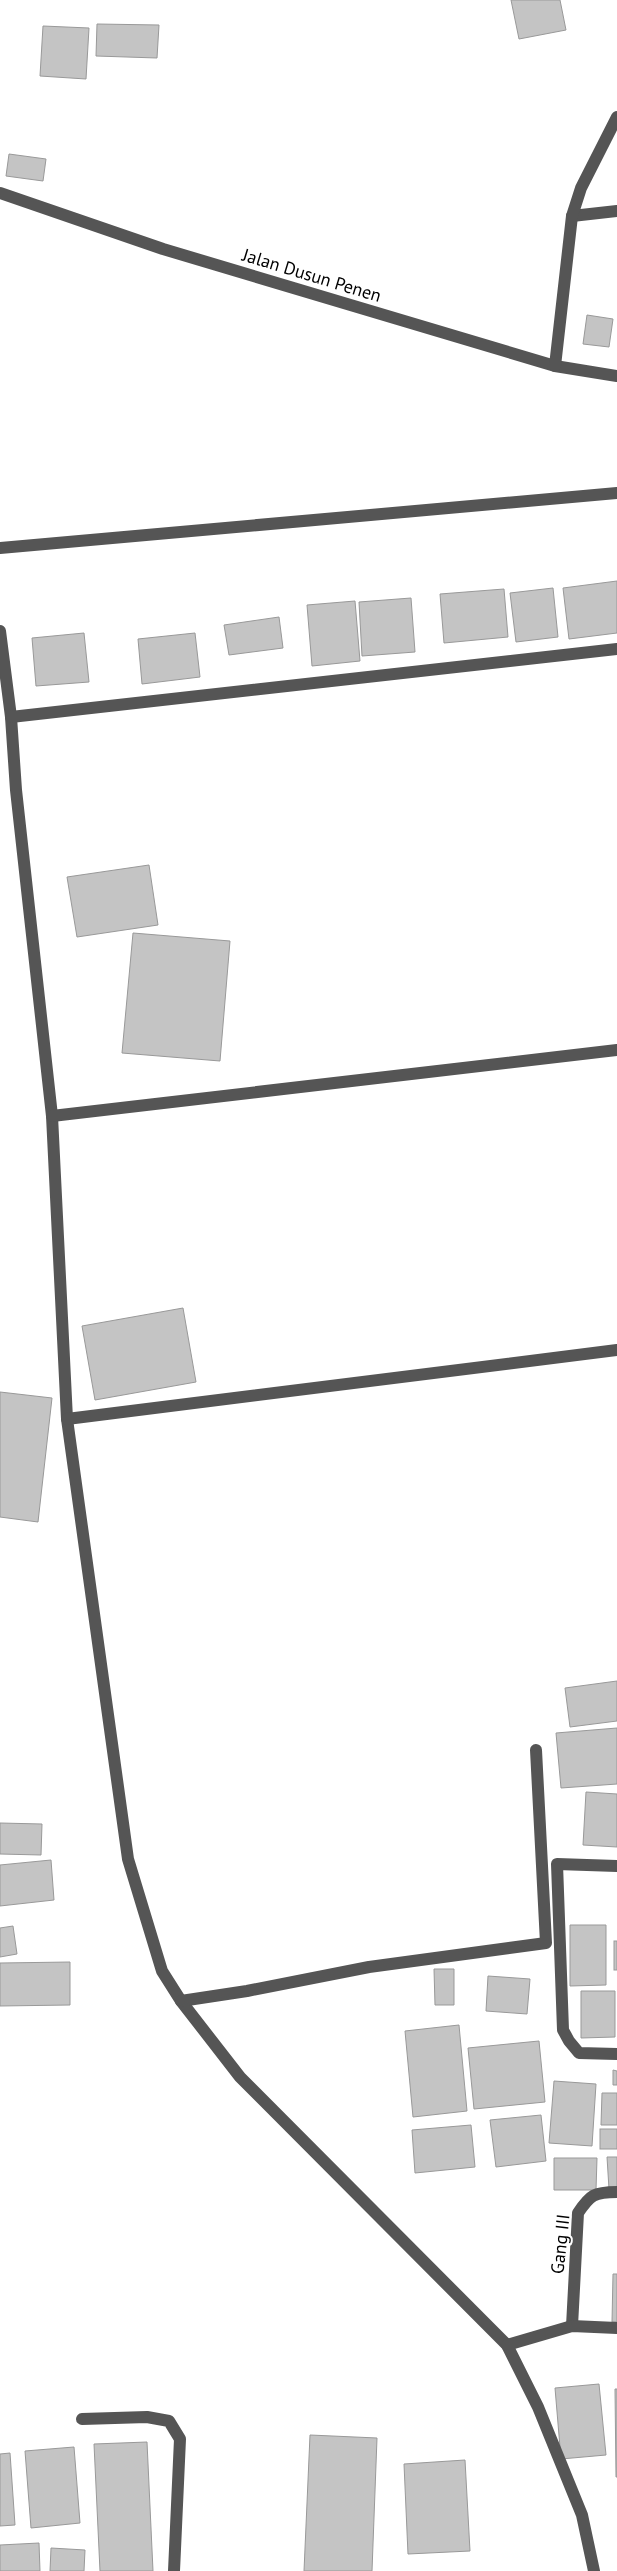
<svg xmlns="http://www.w3.org/2000/svg" width="617" height="2571" font-family="'PT Sans',sans-serif">
<style>
.building{fill:#c4c4c4;stroke:#999}
.lines{fill:none;stroke-linecap:round;stroke-linejoin:round}
.minor{stroke:#555;stroke-width:12}
.labels{text-anchor:middle;dominant-baseline:central;stroke-width:4;stroke-linejoin:round;paint-order:stroke}
.street-label{font-size:18px;fill:#000;stroke:#fff}
</style>
<rect width="100%" height="100%" fill="#fff"/>
<g class="building">
<polygon points="511,0 560,0 566,30 519,39"/>
<polygon points="97,24 159,25 157,58 96,56"/>
<polygon points="43,26 89,28 86,79 40,76"/>
<polygon points="9,154 46,159 43,181 6,176"/>
<polygon points="587,315 613,319 609,347 583,344"/>
<polygon points="617,581 617,633 569,639 563,588"/>
<polygon points="553,588 558,637 516,642 510,593"/>
<polygon points="504,589 508,637 444,643 440,594"/>
<polygon points="411,598 415,652 362,656 359,602"/>
<polygon points="355,601 360,661 312,666 307,605"/>
<polygon points="279,617 283,648 229,655 224,625"/>
<polygon points="84,633 89,682 36,686 32,638"/>
<polygon points="195,633 200,677 142,684 138,639"/>
<polygon points="149,865 158,925 77,937 67,877"/>
<polygon points="133,933 230,941 220,1061 122,1053"/>
<polygon points="183,1308 196,1382 95,1400 82,1326"/>
<polygon points="0,1392 52,1398 38,1522 0,1517"/>
<polygon points="617,1681 617,1721 570,1727 565,1688"/>
<polygon points="617,1728 617,1784 561,1788 556,1733"/>
<polygon points="586,1792 617,1794 617,1847 583,1845"/>
<polygon points="0,1823 42,1824 41,1855 0,1854"/>
<polygon points="51,1860 54,1900 0,1906 0,1865"/>
<polygon points="570,1925 606,1925 606,1985 570,1986"/>
<polygon points="13,1926 17,1954 0,1957 0,1928"/>
<rect x="614" y="1941" width="3" height="29"/>
<polygon points="70,1962 70,2005 0,2006 0,1963"/>
<polygon points="434,1969 454,1969 454,2005 435,2005"/>
<polygon points="488,1976 530,1979 527,2014 486,2011"/>
<polygon points="581,1991 615,1991 615,2037 581,2038"/>
<polygon points="459,2025 467,2111 413,2117 405,2031"/>
<polygon points="539,2041 545,2102 474,2109 468,2048"/>
<polygon points="613,2070 617,2071 617,2085 613,2085"/>
<polygon points="554,2081 596,2084 592,2146 549,2143"/>
<polygon points="602,2093 617,2093 617,2125 601,2125"/>
<polygon points="541,2115 546,2161 496,2167 490,2120"/>
<polygon points="471,2125 475,2167 415,2173 412,2130"/>
<rect x="600" y="2129" width="17" height="20"/>
<polygon points="607,2157 617,2157 617,2188 609,2189"/>
<polygon points="554,2158 597,2158 596,2190 554,2190"/>
<polygon points="613,2274 617,2274 617,2322 612,2322"/>
<polygon points="599,2384 606,2455 561,2459 555,2388"/>
<polygon points="615,2389 617,2389 617,2477 616,2477"/>
<polygon points="310,2435 377,2438 372,2571 304,2571"/>
<polygon points="147,2442 153,2571 100,2571 94,2444"/>
<polygon points="74,2447 80,2523 31,2528 25,2451"/>
<polygon points="10,2453 15,2525 0,2526 0,2454"/>
<polygon points="465,2460 470,2551 408,2554 404,2464"/>
<polygon points="39,2543 40,2571 0,2571 0,2545"/>
<polygon points="51,2548 85,2550 84,2571 50,2571"/>
</g>
<g class="lines">
<g class="minor">
<polyline points="0,193 163,249 555,366 617,376"/>
<polyline points="572,216 617,211"/>
<polyline points="555,366 572,216 581,188 617,117"/>
<polyline points="0,548 617,493"/>
<polyline points="0,631 11,717 16,790 52,1116 67,1419 128,1859 162,1971 181,2001 240,2077 507,2345 538,2407 582,2515 594,2571"/>
<polyline points="11,717 617,649"/>
<polyline points="52,1116 617,1050"/>
<polyline points="67,1419 617,1350"/>
<polyline points="617,1866 557,1864 563,2030 569,2041 579,2053 617,2054"/>
<polyline points="181,2001 247,1991 369,1967 546,1943 536,1750"/>
<path d="M572,2326L578,2213C590,2195 594,2192 617,2192"/>
<polyline points="507,2345 572,2326 617,2328"/>
<polyline points="82,2419 147,2417 169,2421 180,2439 174,2571"/>
</g>
</g>
<g class="labels">
<g class="street-label">
<text transform="translate(312 275) rotate(17)">Jalan Dusun Penen</text>
<text transform="translate(560 2244) rotate(-84)">Gang III</text>
</g>
</g>
</svg>
